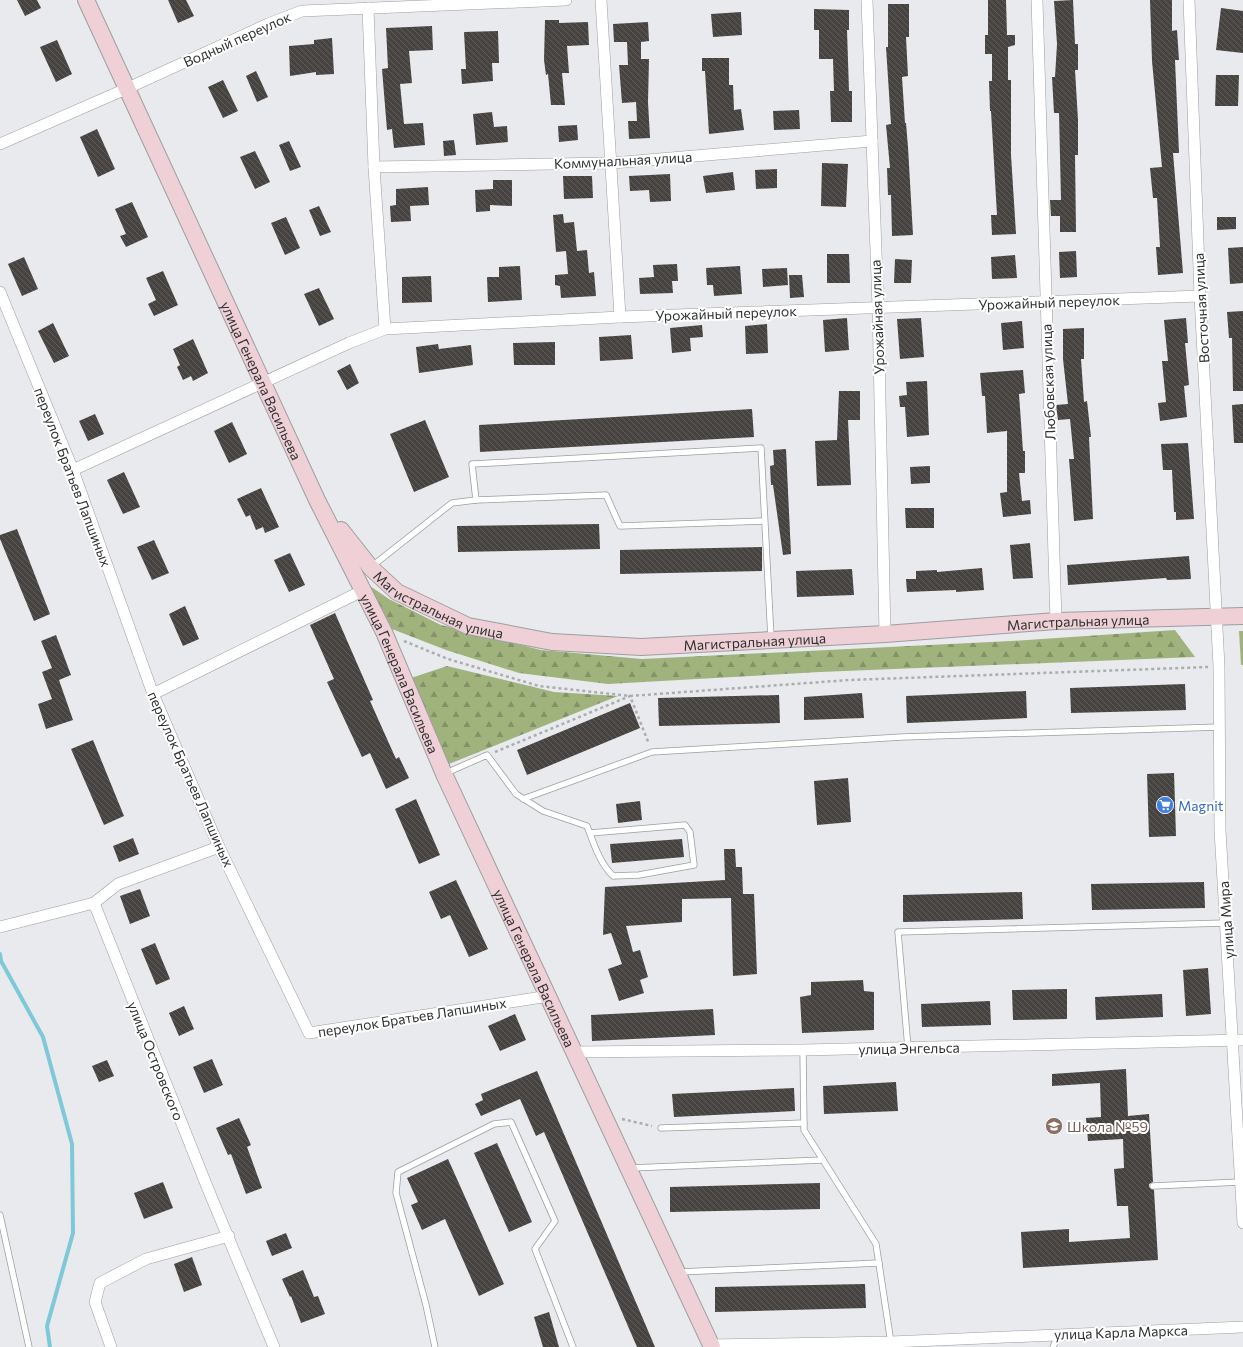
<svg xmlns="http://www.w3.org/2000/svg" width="1243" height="1347" font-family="Commissioner,sans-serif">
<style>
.forest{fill:url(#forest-firs)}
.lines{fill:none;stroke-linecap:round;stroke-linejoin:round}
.stream{stroke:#7dc9d7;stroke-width:4}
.building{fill:url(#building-back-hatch)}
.service-casing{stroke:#9c9ea1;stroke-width:7}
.minor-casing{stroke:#9c9ea1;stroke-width:12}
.secondary-casing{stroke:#9c9ea1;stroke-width:18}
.path{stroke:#acadb0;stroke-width:2.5;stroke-dasharray:3 3;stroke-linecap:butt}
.service{stroke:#fff;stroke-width:5.5}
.minor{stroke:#fff;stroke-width:11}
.secondary{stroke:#eed0d6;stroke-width:16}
.labels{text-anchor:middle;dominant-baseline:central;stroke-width:4;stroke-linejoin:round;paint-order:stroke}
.street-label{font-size:14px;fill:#303132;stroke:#fff}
.shop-label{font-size:14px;fill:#366cbe;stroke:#fff;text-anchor:start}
.education-label{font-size:14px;fill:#785e54;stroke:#fff;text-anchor:start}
</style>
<defs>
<pattern id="forest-firs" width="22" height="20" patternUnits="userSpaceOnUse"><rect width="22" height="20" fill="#a0b37d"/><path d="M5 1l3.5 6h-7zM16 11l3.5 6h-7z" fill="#839267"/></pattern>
<pattern id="building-back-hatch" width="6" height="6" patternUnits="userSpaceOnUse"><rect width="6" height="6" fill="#464341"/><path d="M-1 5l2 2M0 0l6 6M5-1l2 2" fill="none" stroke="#5f5c5b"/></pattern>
</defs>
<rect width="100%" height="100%" fill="#e8eaed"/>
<g class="forest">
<polygon points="370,586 389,599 441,625 541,650 642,659 1011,641 1175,630 1195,657 820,672 608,684 519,673 446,650 392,629"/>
<polygon points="1239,631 1243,631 1243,665 1241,665"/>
<polygon points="447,666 554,692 618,696 449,764 411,678"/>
</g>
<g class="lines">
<polyline class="stream" points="0,954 1,961 43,1037 72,1144 73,1233 47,1326 50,1347"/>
</g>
<g class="building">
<polygon points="17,0 37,0 41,8 25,16"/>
<polygon points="168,0 186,0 194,16 178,23"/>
<polygon points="988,0 1006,0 1007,35 1015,35 1015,45 1008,47 1008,80 1011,80 1011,155 1016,234 992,235 991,215 997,215 991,111 990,111 989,81 992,81 992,54 985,54 985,35 988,35"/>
<polygon points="1073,0 1075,44 1078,44 1078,70 1075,70 1078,120 1078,155 1075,155 1076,232 1060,232 1060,216 1051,216 1050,200 1061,200 1059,113 1054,113 1052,77 1055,77 1057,44 1054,1"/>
<polygon points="1150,0 1172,0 1172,31 1177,30 1179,60 1175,60 1179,153 1173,153 1183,273 1158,275 1156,247 1160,247 1157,198 1153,198 1150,168 1162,167 1152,61"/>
<polygon points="888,4 909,4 909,37 906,37 908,76 902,77 905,123 906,123 908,147 913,235 892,236 891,195 888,195 887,168 890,168 886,125 891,124 886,47 888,47"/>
<polygon points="1221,8 1243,11 1243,53 1216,50"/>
<polygon points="814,9 849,10 849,30 847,30 849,91 852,91 852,122 831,122 830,91 834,91 833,59 819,59 819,30 814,30"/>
<polygon points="741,12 742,35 713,37 711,14"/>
<polygon points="545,20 559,20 559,23 588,22 589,45 567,46 569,73 562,73 565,105 551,105 548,74 546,75 544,60"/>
<polygon points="648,22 649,41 641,42 641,59 649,59 648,102 650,138 629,139 628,121 637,121 636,102 622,103 619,65 628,65 627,42 614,42 613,24"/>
<polygon points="432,26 433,50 409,51 412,83 400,84 404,124 423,123 425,145 394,148 392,129 387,130 382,69 388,68 386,28"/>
<polygon points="498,31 499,63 492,63 493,81 462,84 461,69 466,69 464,32"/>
<polygon points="332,38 334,74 316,75 316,72 290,76 289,46 314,44 314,40"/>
<polygon points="57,40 72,74 56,82 40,47"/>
<polygon points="702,58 729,58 729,85 733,85 734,110 741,109 744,130 709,134 705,71 702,71"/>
<polygon points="256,71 268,97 257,102 246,76"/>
<polygon points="1216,75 1239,75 1238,106 1215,106"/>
<polygon points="223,80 238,111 223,118 208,87"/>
<polygon points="799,110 800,129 774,130 773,111"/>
<polygon points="492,112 494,127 507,126 508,142 476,145 473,114"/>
<polygon points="577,125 578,140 559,142 558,126"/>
<polygon points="97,129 115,169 98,177 80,137"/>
<polygon points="454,140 456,155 444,156 443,141"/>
<polygon points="289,141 301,167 290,171 279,145"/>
<polygon points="255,151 270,182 255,189 240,157"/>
<polygon points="822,163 848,164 846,207 821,206"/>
<polygon points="777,169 777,188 756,189 755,170"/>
<polygon points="733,172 735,190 706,193 703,176"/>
<polygon points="670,174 671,201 650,202 649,190 630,191 629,176"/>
<polygon points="563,176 592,176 593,198 564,199"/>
<polygon points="493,180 512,180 512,206 490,205 490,211 476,212 475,190 493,189"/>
<polygon points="428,187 429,205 410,206 411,221 391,222 390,206 396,205 396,189"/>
<polygon points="132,202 148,237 126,247 120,236 126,234 115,209"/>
<polygon points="319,206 331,232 320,236 309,210"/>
<polygon points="563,214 564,223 574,222 577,251 587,250 589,273 594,272 596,296 561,298 560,286 555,285 555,275 568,274 566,251 556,252 553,215"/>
<polygon points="286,217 300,248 285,255 271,223"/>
<polygon points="1217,217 1236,217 1236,229 1217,230"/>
<polygon points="1243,247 1243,283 1230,284 1228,248"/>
<polygon points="1076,251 1077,277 1060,278 1059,252"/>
<polygon points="827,254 849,254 850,283 827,283"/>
<polygon points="1015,255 1017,278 992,279 991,257"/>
<polygon points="24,257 38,289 22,296 8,264"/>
<polygon points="895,259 912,260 911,283 894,283"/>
<polygon points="677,264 678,281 672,281 673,293 640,294 639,278 654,277 653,265"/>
<polygon points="520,266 522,300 488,302 487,277 499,277 499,267"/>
<polygon points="740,266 742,294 714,296 713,285 707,285 706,268"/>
<polygon points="787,268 788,285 763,287 762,269"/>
<polygon points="163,271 178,305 154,316 148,304 156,300 146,278"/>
<polygon points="789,275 802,275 804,297 790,298"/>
<polygon points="431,276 432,302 402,303 402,277"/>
<polygon points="319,288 334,319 319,326 304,294"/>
<polygon points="1243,311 1243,391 1233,391 1232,338 1229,338 1227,312"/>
<polygon points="847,318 849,350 825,352 823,320"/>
<polygon points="921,318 924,357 900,359 897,319"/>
<polygon points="1186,318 1188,343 1185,343 1189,385 1184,386 1187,417 1160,421 1158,403 1166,402 1162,361 1168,361 1164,320"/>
<polygon points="1022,321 1024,348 1003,350 1001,323"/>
<polygon points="53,323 69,356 54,363 38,331"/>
<polygon points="767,324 768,353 746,354 745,326"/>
<polygon points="702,325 703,337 690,338 691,351 672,353 670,328"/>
<polygon points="1084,328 1084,359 1081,359 1084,402 1087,401 1091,437 1089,437 1093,519 1074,521 1069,459 1074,459 1070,419 1058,420 1056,405 1068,404 1063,359 1063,329"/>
<polygon points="631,335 633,359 600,361 599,337"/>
<polygon points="193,339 208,373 193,381 191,376 183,380 177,367 180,365 173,349"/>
<polygon points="555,342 555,365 514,365 513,343"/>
<polygon points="438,344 439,349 471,345 473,365 419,373 416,347"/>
<polygon points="350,364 359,383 347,390 337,371"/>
<polygon points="1023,370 1025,393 1019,394 1023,451 1025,451 1025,473 1019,473 1022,501 1030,500 1031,514 1003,517 1000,493 1007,492 1007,431 987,433 985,396 982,396 980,373"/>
<polygon points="927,381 929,435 907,437 905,407 900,407 899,396 907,395 906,382"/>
<polygon points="839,391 860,391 860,420 848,420 851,485 817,486 815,441 837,440"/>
<polygon points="1243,404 1243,443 1234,443 1232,405"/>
<polygon points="752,409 754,437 480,452 479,425"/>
<polygon points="95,414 104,434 88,441 79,421"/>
<polygon points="425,420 449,477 414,492 390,434"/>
<polygon points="232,422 247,454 229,463 214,431"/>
<polygon points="1188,443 1194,519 1176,520 1176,512 1174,512 1172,470 1163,470 1161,444"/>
<polygon points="786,449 791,554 783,555 773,485 771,485 770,466 774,465 773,450"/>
<polygon points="930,466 930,483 911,484 910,467"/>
<polygon points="124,472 140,507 123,514 107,480"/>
<polygon points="261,488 279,527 265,533 263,527 256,530 250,515 246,517 237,499"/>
<polygon points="905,508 934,508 934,528 906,528"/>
<polygon points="599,524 600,549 458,552 457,526"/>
<polygon points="17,529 50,614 34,621 0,539 0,535"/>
<polygon points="154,540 169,573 152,580 137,547"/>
<polygon points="1030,543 1033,578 1013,579 1010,545"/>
<polygon points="762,547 762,571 620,574 620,550"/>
<polygon points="290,553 305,585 289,592 274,560"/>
<polygon points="1189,556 1191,579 1167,580 1166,578 1068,585 1067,565"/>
<polygon points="982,568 984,590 956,592 956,590 907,592 906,579 916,579 916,571 937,570 937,572"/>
<polygon points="852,569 854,595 797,597 796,571"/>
<polygon points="185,606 199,639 183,646 169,614"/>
<polygon points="335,613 373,700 370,701 396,759 399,757 409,778 386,789 370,753 362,757 327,682 334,679 310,625"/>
<polygon points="56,635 71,675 59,680 73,720 46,729 38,704 52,699 42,672 52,668 41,641"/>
<polygon points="1185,684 1186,710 1071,713 1070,688"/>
<polygon points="1026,691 1027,718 907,723 906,696"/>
<polygon points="862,693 864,718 804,720 804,697"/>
<polygon points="779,695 780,723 659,726 658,698"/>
<polygon points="630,703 640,728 527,775 517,750"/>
<polygon points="93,740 124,816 104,825 71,749"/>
<polygon points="1174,773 1176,836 1149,837 1147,774"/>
<polygon points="848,778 851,822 817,825 814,781"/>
<polygon points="416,799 440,855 419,864 395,809"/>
<polygon points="640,801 642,820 618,823 616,804"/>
<polygon points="133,838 139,854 119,862 113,846"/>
<polygon points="682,839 684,857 612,863 610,844"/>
<polygon points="724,849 735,849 736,867 742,867 743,894 754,894 757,974 733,976 731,898 682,899 682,922 626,926 633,952 640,950 648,977 640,980 644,993 619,1001 608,969 622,964 611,933 603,935 605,887 725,880"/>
<polygon points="456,880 488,949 469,957 450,915 441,919 429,892"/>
<polygon points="1204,882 1205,908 1092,910 1091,884"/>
<polygon points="140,889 150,916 130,924 120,896"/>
<polygon points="1022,892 1023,919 903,922 903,895"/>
<polygon points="155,943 170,979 156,985 141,949"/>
<polygon points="1208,968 1211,1014 1186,1016 1183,970"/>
<polygon points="863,980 864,991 874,992 874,1030 802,1033 800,997 811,995 811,982"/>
<polygon points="1067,989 1067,1019 1013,1020 1012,990"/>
<polygon points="1162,994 1163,1017 1096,1020 1095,997"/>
<polygon points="990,1001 991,1025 922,1027 921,1004"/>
<polygon points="184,1006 194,1029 179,1036 169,1013"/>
<polygon points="713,1009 715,1035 592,1041 591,1015"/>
<polygon points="515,1014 526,1040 500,1051 488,1026"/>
<polygon points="212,1059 223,1085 204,1093 193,1067"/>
<polygon points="107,1060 114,1076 99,1082 92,1066"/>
<polygon points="1126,1069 1128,1116 1149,1114 1153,1182 1149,1184 1149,1187 1154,1190 1158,1260 1023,1268 1021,1232 1069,1229 1069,1242 1130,1238 1128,1206 1117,1206 1114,1169 1124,1168 1123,1139 1088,1141 1086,1118 1101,1117 1100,1083 1052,1086 1052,1074"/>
<polygon points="537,1071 655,1347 637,1347 544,1132 536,1136 520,1099 481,1116 475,1104 483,1100 481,1094"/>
<polygon points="896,1082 898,1111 824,1114 823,1086"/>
<polygon points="794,1088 795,1111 674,1117 672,1094"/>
<polygon points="239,1118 251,1145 247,1147 262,1188 246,1194 231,1154 228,1155 216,1128"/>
<polygon points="497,1143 532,1222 509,1232 474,1153"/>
<polygon points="448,1159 504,1284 479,1296 445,1219 422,1230 411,1205 418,1202 407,1178"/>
<polygon points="163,1182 173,1208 144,1219 134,1193"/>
<polygon points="820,1183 820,1209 670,1212 670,1187"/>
<polygon points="286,1233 292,1248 272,1256 266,1241"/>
<polygon points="192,1257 202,1285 184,1292 174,1264"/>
<polygon points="303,1270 314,1297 318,1296 325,1314 301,1323 291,1296 290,1297 282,1279"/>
<polygon points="865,1284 866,1308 715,1312 715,1287"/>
<polygon points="549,1312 559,1347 543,1347 534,1317"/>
</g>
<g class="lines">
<defs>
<g id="service">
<polyline points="476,500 606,495 620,526 764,521"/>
<polyline points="371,567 452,503 476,500 472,464 761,448 771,638"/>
<path d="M446,773L487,755L516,794L543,811L587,826C594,844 599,862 613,876L639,875L694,865L690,832L685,825L590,833"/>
<polyline points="523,799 652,752 902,737 1220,727"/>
<polyline points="908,1048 898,932 1226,923"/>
<polyline points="803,1050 804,1130 876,1244 891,1343"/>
<polyline points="661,1128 804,1123"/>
<polyline points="630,1168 823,1160"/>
<polyline points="1153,1186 1240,1182"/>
<polyline points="0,1215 29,1347"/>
<polyline points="679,1272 879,1263"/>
<polyline points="435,1347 426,1305 396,1193 398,1172 494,1124 511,1122 555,1221 535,1249 573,1347"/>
<polyline points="1053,1347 1058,1335"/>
</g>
<g id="minor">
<polyline points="601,0 620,317"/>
<polyline points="867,0 878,307 885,634"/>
<polyline points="1037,0 1056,621"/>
<polyline points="1189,0 1200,296 1219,667 1220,830 1243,1223"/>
<polyline points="368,8 374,167 385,329"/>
<polyline points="0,144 128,88 268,24 302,11 566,0"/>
<polyline points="374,167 612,163 872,141"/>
<polyline points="0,292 73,470 153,694 219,847 309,1033 549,996"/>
<polyline points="73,470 349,343 385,329 620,317 1200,296"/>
<polyline points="153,694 364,590"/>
<polyline points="219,847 118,884 94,903 208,1189 274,1347"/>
<polyline points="0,927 94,903"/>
<polyline points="574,1052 803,1050 1243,1040"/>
<polyline points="711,1345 891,1342 1243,1327"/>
<polyline points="111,1347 95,1302 100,1283 146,1259 229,1236"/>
</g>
<g id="secondary">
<path id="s1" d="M86,0L317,500L384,632L444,774L712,1347"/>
<path id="s2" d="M341,530L371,568L397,592L468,626L552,642L641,647L885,634L1056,621L1243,616"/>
</g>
</defs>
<use href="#service" class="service-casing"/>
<use href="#minor" class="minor-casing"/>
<use href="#secondary" class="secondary-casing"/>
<g class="path">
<polyline points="404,641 448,659 539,686 630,696 849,680 1208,667"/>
<polyline points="495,752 630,696 649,744"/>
<polyline points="622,1119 652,1126"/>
</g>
<use href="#service" class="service"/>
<use href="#minor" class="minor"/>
<use href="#secondary" class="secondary"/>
</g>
<defs>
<symbol id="supermarket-disc" viewBox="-11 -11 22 22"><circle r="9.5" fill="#3f7fe0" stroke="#fff"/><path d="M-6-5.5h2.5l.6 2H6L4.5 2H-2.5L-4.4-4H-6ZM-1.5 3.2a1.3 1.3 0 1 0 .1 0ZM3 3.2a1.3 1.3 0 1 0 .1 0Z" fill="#fff"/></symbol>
<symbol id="school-disc" viewBox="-11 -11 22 22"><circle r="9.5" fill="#8d6e63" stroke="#fff"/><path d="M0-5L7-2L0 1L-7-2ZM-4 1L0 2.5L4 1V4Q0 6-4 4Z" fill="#fff"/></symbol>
</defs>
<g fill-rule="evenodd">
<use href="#supermarket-disc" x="1155" y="795" width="20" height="20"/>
<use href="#school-disc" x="1044" y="1116" width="20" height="20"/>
</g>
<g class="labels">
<g class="street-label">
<text transform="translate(237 39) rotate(-24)">Водный переулок</text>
<text transform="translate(623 160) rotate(-3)">Коммунальная улица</text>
<text transform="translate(1049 302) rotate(-2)">Урожайный переулок</text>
<text transform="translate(1201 308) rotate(-93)">Восточная улица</text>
<text transform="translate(726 313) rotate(-2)">Урожайный переулок</text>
<text transform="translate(877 317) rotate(-92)">Урожайная улица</text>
<text stroke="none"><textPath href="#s1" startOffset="419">улица Генерала Васильева</textPath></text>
<text transform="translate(1048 382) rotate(-92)">Любовская улица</text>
<text transform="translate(73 477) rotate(69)">переулок Братьев Лапшиных</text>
<text stroke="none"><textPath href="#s2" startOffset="127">Магистральная улица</textPath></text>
<text stroke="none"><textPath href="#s2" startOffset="775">Магистральная улица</textPath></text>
<text stroke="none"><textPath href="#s2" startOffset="451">Магистральная улица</textPath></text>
<text stroke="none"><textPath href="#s1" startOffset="743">улица Генерала Васильева</textPath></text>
<text transform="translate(191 779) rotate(66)">переулок Братьев Лапшиных</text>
<text transform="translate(1226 920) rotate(-94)">улица Мира</text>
<text stroke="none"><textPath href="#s1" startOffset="1067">улица Генерала Васильева</textPath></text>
<text transform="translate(412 1017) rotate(-9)">переулок Братьев Лапшиных</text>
<text transform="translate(909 1048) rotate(-1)">улица Энгельса</text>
<text transform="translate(156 1061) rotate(68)">улица Островского</text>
<text transform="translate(1121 1332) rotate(-2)">улица Карла Маркса</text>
</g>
<g class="shop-label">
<text x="1178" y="805">Magnit</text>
</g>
<g class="education-label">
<text x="1067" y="1126">Школа №59</text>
</g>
</g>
</svg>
